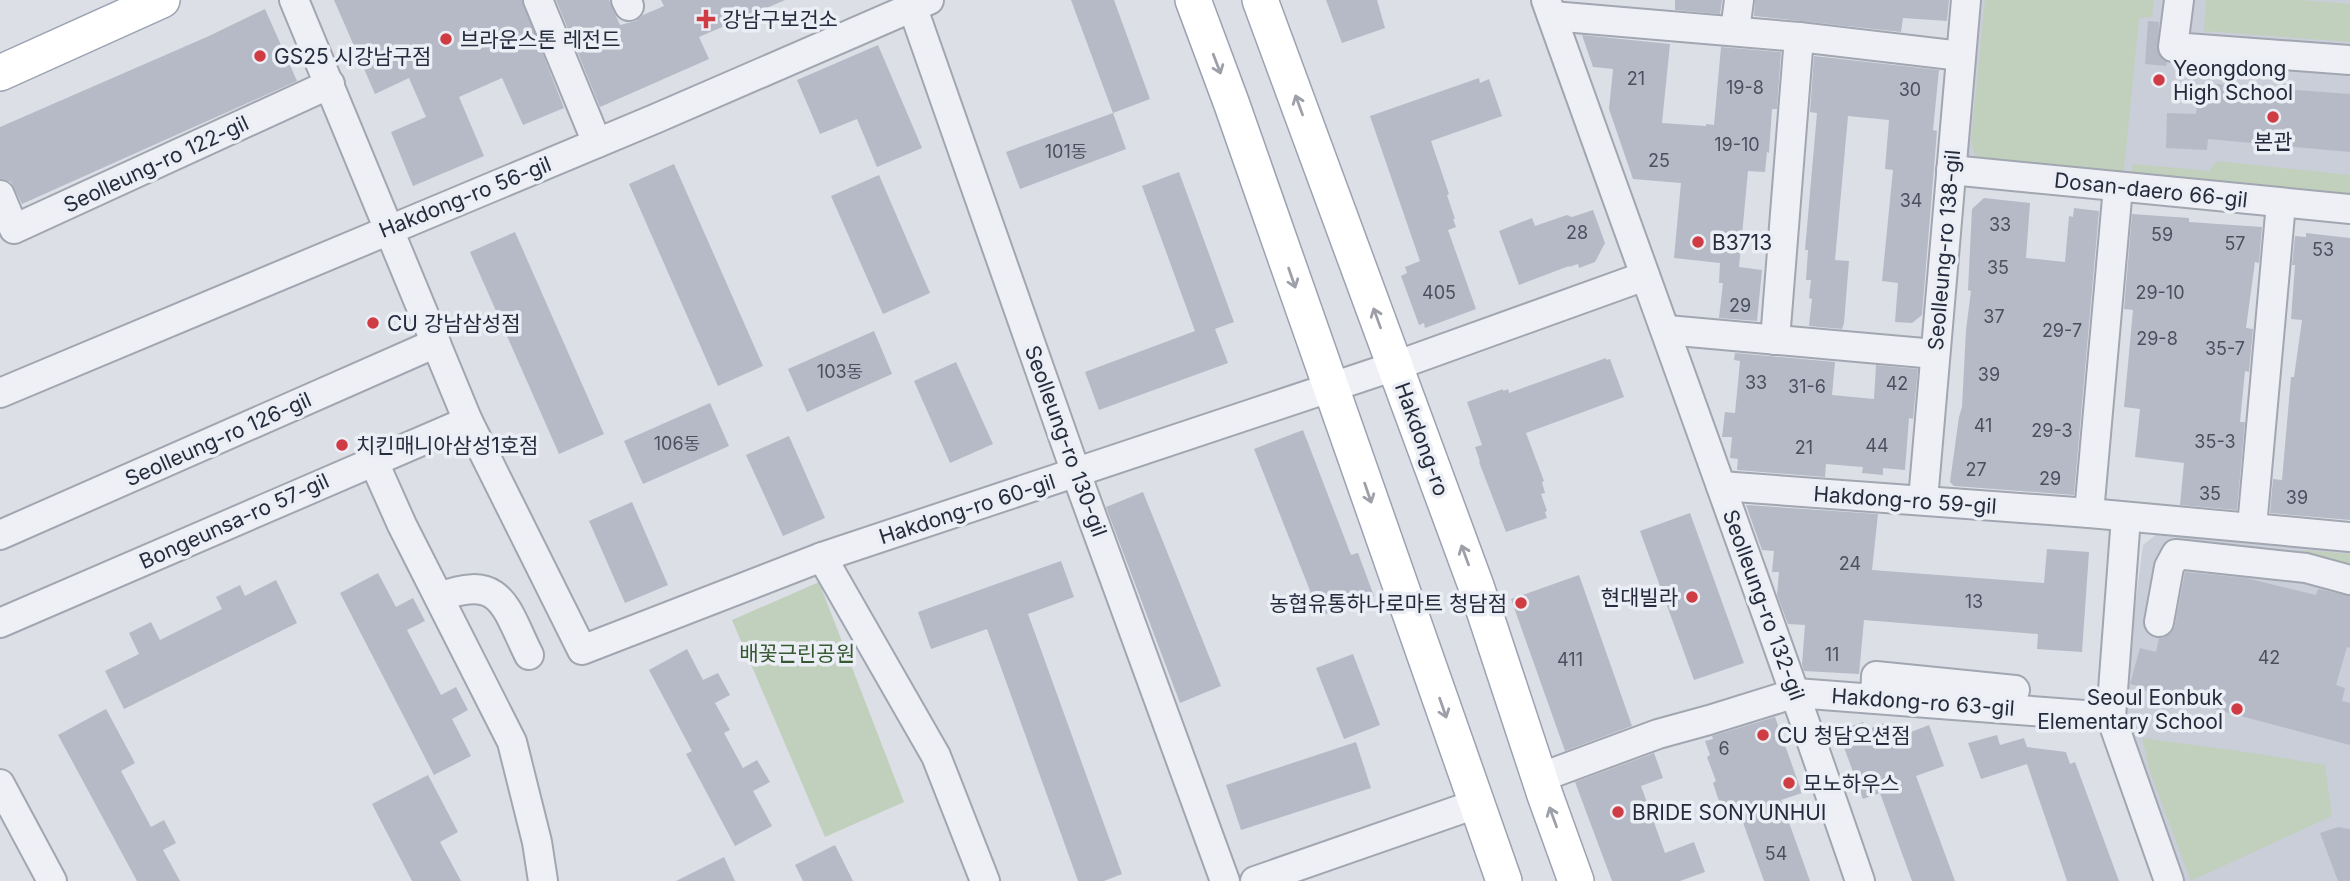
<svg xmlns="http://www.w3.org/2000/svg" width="2350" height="881" font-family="Inter,'Noto Sans KR',sans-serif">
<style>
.built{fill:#caced8}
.green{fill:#c0d0bd}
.building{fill:#b6bac6}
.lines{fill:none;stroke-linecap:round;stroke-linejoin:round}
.minor-casing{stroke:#a1a6b0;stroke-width:32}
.major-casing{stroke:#9ba2b2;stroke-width:38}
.minor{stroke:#eef0f5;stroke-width:28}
.major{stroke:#fff;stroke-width:35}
.oneway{stroke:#9da0a8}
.poi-dot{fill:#d03c44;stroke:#ebeef4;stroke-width:2.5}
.labels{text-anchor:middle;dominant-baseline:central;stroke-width:7;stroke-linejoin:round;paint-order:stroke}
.number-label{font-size:18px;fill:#49505f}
.poi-label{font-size:21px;fill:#252c3d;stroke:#ebeef4;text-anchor:start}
.street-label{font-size:21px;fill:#252c3d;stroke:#ebeef4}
.park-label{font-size:21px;fill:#365932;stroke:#ebeef4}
</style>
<rect width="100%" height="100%" fill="#dcdfe6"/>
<g class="built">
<polygon points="1975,0 2350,0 2350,182 2117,171 1960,160"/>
<polygon points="2157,534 2350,551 2350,881 2183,881 2126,719 2123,701 2143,545"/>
</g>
<g class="green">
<polygon points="1985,0 2154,0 2152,17 2139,18 2123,180 1988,168 1975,155 1971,141"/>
<polygon points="2206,0 2299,0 2350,4 2350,42 2204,31"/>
<polygon points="2217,161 2350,175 2350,198 2130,179 2133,164 2209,171"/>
<polygon points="2303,550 2350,554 2350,571 2300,556"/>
<polygon points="819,582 904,802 825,837 732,620"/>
<polygon points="2142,738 2253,753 2325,765 2332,816 2191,881 2149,769"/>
</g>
<g class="building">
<polygon points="334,0 522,0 564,108 523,125 502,78 459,97 484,156 413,186 391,132 426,117 409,78 375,94"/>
<polygon points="556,0 609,0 620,25 636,21 643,15 664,6 661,0 785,0 699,37 709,59 600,107"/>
<polygon points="1071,0 1114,0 1150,99 1113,113"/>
<polygon points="1326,0 1377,0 1385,28 1342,43"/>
<polygon points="1675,0 1722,0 1720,14 1675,10"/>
<polygon points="1755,0 1949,0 1947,21 1903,18 1901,32 1754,16"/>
<polygon points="265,9 297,81 22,204 11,182 0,179 0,127 209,36"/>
<polygon points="2148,21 2159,22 2158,53 2167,62 2166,66 2145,64"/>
<polygon points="1582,35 1670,44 1662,123 1706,126 1706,124 1714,125 1721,47 1781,52 1777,109 1772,109 1769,153 1767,152 1765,172 1748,171 1739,267 1762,270 1757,321 1719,318 1723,283 1719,283 1720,263 1674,258 1681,183 1633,179 1609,109 1613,69 1593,67"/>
<polygon points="878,45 922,148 877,167 857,119 820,134 797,80"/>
<polygon points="1814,56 1939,70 1933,130 1937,131 1922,315 1912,323 1895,322 1898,283 1882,281 1893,170 1885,169 1889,120 1848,116 1835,260 1849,261 1844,323 1842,329 1809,326 1812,299 1809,298 1811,280 1806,280 1808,250 1805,250 1817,113 1810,112"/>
<polygon points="1479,78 1480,83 1489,79 1502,116 1431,141 1449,194 1447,195 1455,219 1453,219 1456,227 1448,230 1476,309 1425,328 1424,323 1419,325 1401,276 1407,273 1405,267 1420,261 1370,116"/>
<polygon points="2217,84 2350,94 2350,152 2208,139 2207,150 2166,148 2167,113 2196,114 2198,95"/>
<polygon points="1113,113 1126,149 1020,189 1006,152"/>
<polygon points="674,164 763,366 718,386 629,184"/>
<polygon points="1179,172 1234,322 1215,329 1228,363 1099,410 1085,372 1195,331 1142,186"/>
<polygon points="879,175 930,293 883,314 831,196"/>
<polygon points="1984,198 2030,203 2026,258 2065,262 2069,216 2073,217 2074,208 2099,211 2074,495 1954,486 1950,482 1959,417 1962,407 1966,330 1971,291 1968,290 1972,209"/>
<polygon points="1593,210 1605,243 1595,262 1579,268 1578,264 1569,267 1569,266 1519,285 1499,231 1532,218 1535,226 1567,215 1572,217"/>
<polygon points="2132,214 2189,218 2189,222 2262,227 2259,263 2255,262 2246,328 2253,329 2249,372 2245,371 2240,422 2245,422 2237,510 2180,505 2184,463 2135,457 2140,409 2124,407 2133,310 2124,309"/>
<polygon points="515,232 604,434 559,454 470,252"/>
<polygon points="2306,233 2350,238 2350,520 2270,513 2273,479 2282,480 2291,377 2294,377 2302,320 2291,319 2295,265 2292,265 2295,236 2306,237"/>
<polygon points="874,331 892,374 807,412 788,369"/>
<polygon points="1735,353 1835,362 1832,395 1874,399 1876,365 1918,369 1913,419 1909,418 1905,470 1883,468 1883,475 1862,473 1863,467 1826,464 1825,477 1737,470 1738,459 1730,458 1732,437 1722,437 1725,412 1735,413 1740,361 1734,360"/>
<polygon points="1606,358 1606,360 1610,359 1624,397 1526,433 1544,481 1542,482 1545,493 1541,494 1547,511 1545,512 1547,518 1506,532 1479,462 1480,462 1475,447 1482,445 1467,402 1503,389 1503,391 1508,389 1509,393"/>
<polygon points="956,362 993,444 950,463 914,381"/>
<polygon points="710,403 729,446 643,484 624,441"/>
<polygon points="1303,430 1351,555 1358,553 1374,596 1320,616 1254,449"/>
<polygon points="789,436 825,518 783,536 746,455"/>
<polygon points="1143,492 1221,686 1180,703 1106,507"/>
<polygon points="632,502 668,585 625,603 589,521"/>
<polygon points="1746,505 1878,514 1872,570 2044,583 2047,549 2089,552 2082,652 2037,649 2038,634 1864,620 1859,674 1804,671 1802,664 1805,625 1788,624 1777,595 1779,572 1772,572 1774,551 1762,550"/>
<polygon points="1690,513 1744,663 1694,680 1640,531"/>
<polygon points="1061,561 1074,597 1028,614 1122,874 1104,881 1078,881 987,629 931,649 918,612"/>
<polygon points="2185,572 2246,578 2316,595 2318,589 2350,596 2350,648 2347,647 2336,685 2345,688 2342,701 2350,703 2350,745 2142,690 2143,687 2130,684 2140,648 2156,652 2159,638 2165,637 2172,632 2175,625"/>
<polygon points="378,573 396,607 413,598 425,621 407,630 441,695 456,687 468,710 452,719 471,756 434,775 340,593"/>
<polygon points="1579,575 1632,726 1565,751 1511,599"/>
<polygon points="276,580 297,623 124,709 105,671 139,654 129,633 151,622 160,640 222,609 216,597 240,585 245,596"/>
<polygon points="687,649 703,680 718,673 730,695 715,703 730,730 724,733 743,768 757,760 770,782 753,791 772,826 735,846 686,754 692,751 649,670"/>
<polygon points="1353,654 1380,725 1344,739 1316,668"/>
<polygon points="106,709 135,763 121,771 151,827 164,820 176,843 163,850 180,881 137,881 58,735"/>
<polygon points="1775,717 1802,793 1781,800 1810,881 1764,881 1741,817 1726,823 1713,783 1716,781 1707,757 1710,755 1705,741 1713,739 1712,736"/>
<polygon points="1863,722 1866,730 1887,722 1890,729 1907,723 1911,732 1929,725 1944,766 1916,776 1955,881 1912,881 1880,793 1863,799 1838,731"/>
<polygon points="1997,735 2000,745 2024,738 2027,747 2066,752 2070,764 2075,762 2119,881 2067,881 2027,764 1981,779 1968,743"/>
<polygon points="1356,742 1371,788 1241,830 1226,785"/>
<polygon points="1654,753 1663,778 1641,786 1665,853 1694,842 1705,872 1680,881 1612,881 1575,782"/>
<polygon points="428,775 458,832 440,842 461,881 412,881 372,804"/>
<polygon points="2338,827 2350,829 2350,881 2338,881 2320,833"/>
<polygon points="835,845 853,881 803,881 795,865"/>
<polygon points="724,857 735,881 676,881"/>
</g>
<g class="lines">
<defs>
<g id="minor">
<polyline points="294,0 468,421 582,650 822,557 1395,366 1645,276"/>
<polyline points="538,0 597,143"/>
<polyline points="626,0 629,6"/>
<polyline points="910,0 1076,473 1225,881"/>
<path d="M1546,0C1651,294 1759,586 1860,881"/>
<polyline points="2179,0 2173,47 2350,60"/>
<polyline points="1552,16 1799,37 1961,56"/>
<polyline points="1735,31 1739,0"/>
<polyline points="1951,170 2350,209"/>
<polyline points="0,195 14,229 330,84"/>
<polyline points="1667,330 1935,354"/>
<polyline points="1775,340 1799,37"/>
<polyline points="0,393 657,118 929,0"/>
<polyline points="373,460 402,525 512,742 537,842 543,881"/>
<polyline points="1721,486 2089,513 2350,537"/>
<polyline points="1923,500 1966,0"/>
<polyline points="2089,513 2118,187"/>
<polyline points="2126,517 2111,717 2169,881"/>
<polyline points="2252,527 2281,203"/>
<polyline points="0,535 436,343"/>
<polyline points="822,557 936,756 985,881"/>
<path d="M439,597C502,573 505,607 529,655"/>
<polyline points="2159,622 2169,567 2176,554 2306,568 2350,580"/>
<polyline points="0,623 468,421"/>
<polyline points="1875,698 1876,676 2015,690"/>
<polyline points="1539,778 1658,734 1709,720 1796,693 2111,717"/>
<polyline points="0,784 52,881"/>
<polyline points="1255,881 1476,804"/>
</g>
<g id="major">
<polyline points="1193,0 1231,102 1504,881"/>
<polyline points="1260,0 1476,586 1545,795 1576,881"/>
<polyline points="0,73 162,0"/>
</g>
</defs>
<use href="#minor" class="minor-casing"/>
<use href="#major" class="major-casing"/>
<use href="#minor" class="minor"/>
<use href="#major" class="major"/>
</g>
<defs><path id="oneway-shaft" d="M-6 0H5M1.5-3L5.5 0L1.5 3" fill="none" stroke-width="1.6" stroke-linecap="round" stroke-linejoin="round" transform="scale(1.75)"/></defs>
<g class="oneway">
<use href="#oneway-shaft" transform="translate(1217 64) rotate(69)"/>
<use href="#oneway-shaft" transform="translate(1299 105) rotate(-110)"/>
<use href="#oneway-shaft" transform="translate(1292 278) rotate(71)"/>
<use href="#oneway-shaft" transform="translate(1377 318) rotate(-110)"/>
<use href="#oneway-shaft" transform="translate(1368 493) rotate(71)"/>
<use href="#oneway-shaft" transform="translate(1465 555) rotate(-110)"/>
<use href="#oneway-shaft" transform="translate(1443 708) rotate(71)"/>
<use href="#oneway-shaft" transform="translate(1553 817) rotate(-110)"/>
</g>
<g class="poi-dot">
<path d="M702.5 8.5h7v7h7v7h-7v7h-7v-7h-7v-7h7z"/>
<circle cx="446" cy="39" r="7"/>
<circle cx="260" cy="56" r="7"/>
<circle cx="2159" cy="80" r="7"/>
<circle cx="2273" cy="117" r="7"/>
<circle cx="1698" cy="242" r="7"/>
<circle cx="373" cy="323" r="7"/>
<circle cx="342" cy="445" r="7"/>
<circle cx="1692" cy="597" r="7"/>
<circle cx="1521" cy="603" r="7"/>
<circle cx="2237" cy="709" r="7"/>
<circle cx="1763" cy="735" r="7"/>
<circle cx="1789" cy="783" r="7"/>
<circle cx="1618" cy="812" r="7"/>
</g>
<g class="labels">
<g class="number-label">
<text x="1636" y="78">21</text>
<text x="1745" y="87">19-8</text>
<text x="1910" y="89">30</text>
<text x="1737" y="144">19-10</text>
<text x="1066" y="151">101동</text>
<text x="1659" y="160">25</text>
<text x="1911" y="200">34</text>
<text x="2000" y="224">33</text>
<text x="1577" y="232">28</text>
<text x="2162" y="234">59</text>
<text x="2235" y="243">57</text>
<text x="2323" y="249">53</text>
<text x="1998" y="267">35</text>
<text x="1439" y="292">405</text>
<text x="2160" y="292">29-10</text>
<text x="1740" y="305">29</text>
<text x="1994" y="316">37</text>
<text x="2062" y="330">29-7</text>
<text x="2157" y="338">29-8</text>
<text x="2225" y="348">35-7</text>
<text x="840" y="371">103동</text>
<text x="1989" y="374">39</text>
<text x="1756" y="382">33</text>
<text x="1897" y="383">42</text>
<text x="1807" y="386">31-6</text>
<text x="1983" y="425">41</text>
<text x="2052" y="430">29-3</text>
<text x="2215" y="441">35-3</text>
<text x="677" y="443">106동</text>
<text x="1877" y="445">44</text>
<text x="1804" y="447">21</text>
<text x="1976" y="469">27</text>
<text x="2050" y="478">29</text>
<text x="2210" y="493">35</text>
<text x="2297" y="497">39</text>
<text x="1850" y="563">24</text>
<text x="1974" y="601">13</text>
<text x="1832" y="654">11</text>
<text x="2269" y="657">42</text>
<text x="1570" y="659">411</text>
<text x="1724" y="748">6</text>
<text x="1776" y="853">54</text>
</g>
<g class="poi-label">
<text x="722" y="19">강남구보건소</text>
<text x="460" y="39">브라운스톤 레전드</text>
<text x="274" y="56">GS25 시강남구점</text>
<text x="2173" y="68">Yeongdong<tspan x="2173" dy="24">High School</tspan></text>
<text x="2273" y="141" text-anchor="middle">본관</text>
<text x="1712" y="242">B3713</text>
<text x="387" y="323">CU 강남삼성점</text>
<text x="356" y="445">치킨매니아삼성1호점</text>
<text x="1678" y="597" text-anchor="end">현대빌라</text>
<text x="1507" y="603" text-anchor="end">농협유통하나로마트 청담점</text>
<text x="2223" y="697" text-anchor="end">Seoul Eonbuk<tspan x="2223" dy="24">Elementary School</tspan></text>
<text x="1777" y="735">CU 청담오션점</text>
<text x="1803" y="783">모노하우스</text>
<text x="1632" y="812">BRIDE SONYUNHUI</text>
</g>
<g class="street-label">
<text transform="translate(156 164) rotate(-25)">Seolleung-ro 122-gil</text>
<text transform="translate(2151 190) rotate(6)">Dosan-daero 66-gil</text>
<text transform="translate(465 197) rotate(-22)">Hakdong-ro 56-gil</text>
<text transform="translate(1944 250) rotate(-85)">Seolleung-ro 138-gil</text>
<text transform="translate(218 439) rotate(-24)">Seolleung-ro 126-gil</text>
<text transform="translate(1422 439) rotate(70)">Hakdong-ro</text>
<text transform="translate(1066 441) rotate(70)">Seolleung-ro 130-gil</text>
<text transform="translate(1905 500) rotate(4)">Hakdong-ro 59-gil</text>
<text transform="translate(967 509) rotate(-18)">Hakdong-ro 60-gil</text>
<text transform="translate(234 521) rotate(-24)">Bongeunsa-ro 57-gil</text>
<text transform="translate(1764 605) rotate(70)">Seolleung-ro 132-gil</text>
<text transform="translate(1923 702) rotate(4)">Hakdong-ro 63-gil</text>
</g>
<g class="park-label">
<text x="797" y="653">배꽃근린공원</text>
</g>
</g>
</svg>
